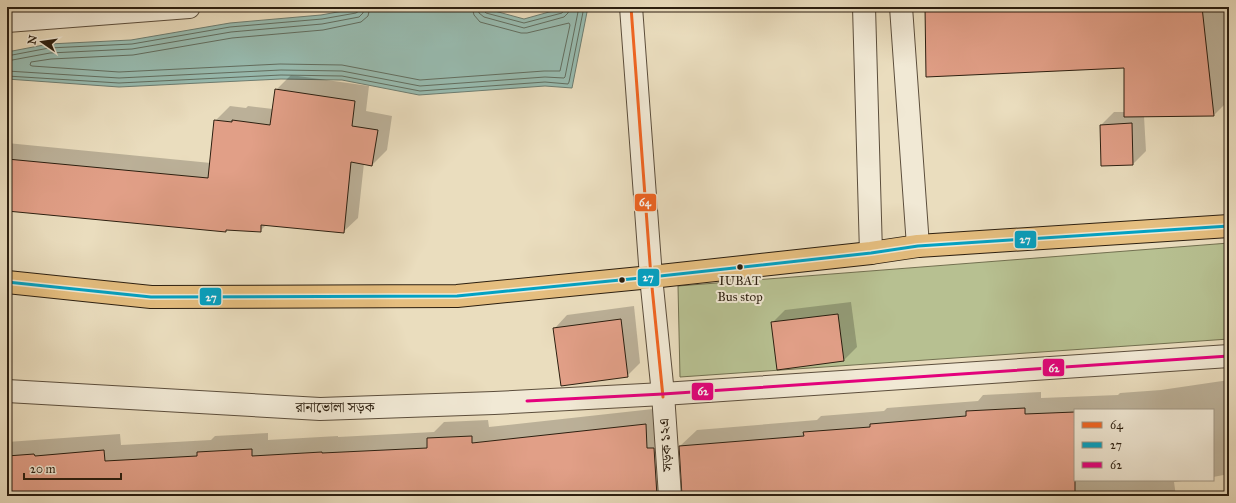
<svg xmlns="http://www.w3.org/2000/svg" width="1236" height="503" font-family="'IM FELL Great Primer','Noto Serif Bengali',serif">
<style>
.green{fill:#b7c091;stroke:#727050}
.water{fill:#98bcb1;stroke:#6d7d71}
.shadow{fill:#0003}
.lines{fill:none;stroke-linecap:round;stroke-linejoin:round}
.shore{stroke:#626e60;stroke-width:1}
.building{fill:#e19f87;stroke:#2c1f10}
.minor-casing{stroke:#5c4e3c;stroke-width:24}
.highway-casing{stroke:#2c1f10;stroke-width:24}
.minor{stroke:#f1e9d5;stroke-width:22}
.highway{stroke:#e5be7f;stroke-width:22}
.bus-1-casing{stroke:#f1e9d5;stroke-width:6}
.bus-2-casing{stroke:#f1e9d5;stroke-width:6}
.bus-3-casing{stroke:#f1e9d5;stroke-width:6}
.bus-1{stroke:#f26522;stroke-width:3}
.bus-2{stroke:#02a2c4;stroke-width:3}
.bus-3{stroke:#e5007d;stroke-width:3}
.bus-dot{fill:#2c1f10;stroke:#f1e9d5;stroke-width:1.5}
.labels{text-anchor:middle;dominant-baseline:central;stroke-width:4;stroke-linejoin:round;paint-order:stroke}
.bus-label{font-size:13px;fill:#2c1f10;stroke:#f1e9d5}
.street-label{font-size:14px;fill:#2c1f10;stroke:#f1e9d5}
.line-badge{stroke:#f1e9d5;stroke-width:1.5}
.badge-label{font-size:11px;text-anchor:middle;font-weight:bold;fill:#fff}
</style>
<rect width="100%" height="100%" fill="#eaddbe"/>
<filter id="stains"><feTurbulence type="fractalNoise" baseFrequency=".005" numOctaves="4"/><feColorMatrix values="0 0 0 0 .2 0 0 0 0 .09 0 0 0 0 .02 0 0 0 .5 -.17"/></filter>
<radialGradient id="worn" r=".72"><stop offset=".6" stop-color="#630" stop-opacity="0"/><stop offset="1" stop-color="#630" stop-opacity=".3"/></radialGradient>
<polygon class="green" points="1229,243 1229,339 680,377 678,286"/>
<polygon class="water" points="365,7 480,7 524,19 567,7 588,7 572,88 545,86 419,95 342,80 281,79 119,87 7,79 7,52 49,44 131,40 230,23 321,15"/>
<g class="shadow">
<polygon points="926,7 1224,7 1229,54 1229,100 1214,115 1144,116 1146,151 1133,164 1101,125 1114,112 1125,112 1125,67"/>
<polygon points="291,75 369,86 366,111 392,116 387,150 372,165 364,163 358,218 343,232 266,225 260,231 227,229 225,231 7,210 7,143 211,163 215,121 230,106 246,108 248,106 273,109 276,90"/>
<polygon points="851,302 857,347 844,360 772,323 785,310"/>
<polygon points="634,306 640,363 627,376 555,328 567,315"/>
<polygon points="1229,380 1229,474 1213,477 1213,410 1075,410 1075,480 1190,480 1174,482 1176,496 7,496 7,442 120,434 121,445 211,440 215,436 268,433 268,440 338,436 338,437 434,432 444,422 488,420 489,427 662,408 676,486 683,491 680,446 697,430 817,420 821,416 884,411 887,408 978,401 983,395 1041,392 1041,398 1118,395 1120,393 1161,390"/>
</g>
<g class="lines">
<g class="shore">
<polyline points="370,7 368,16 361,22 323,30 232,38 133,55 51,59 31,62 30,65 32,66 119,72 280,64 342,65 420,80 544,71 560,71 570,25 569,23 527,33 521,33 480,22 474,15 472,7"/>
<polyline points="478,7 479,13 484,17 524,28 564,17 568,13 570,7"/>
<polyline points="483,7 483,10 486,13 524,23 562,13 564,10 565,7"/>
<polyline points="7,56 49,48 132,44 230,27 322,19 356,13 359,11 359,7"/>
<polyline points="7,61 50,53 132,49 231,32 322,24 359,17 363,13 364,7"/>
<polyline points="7,71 119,78 281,70 342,71 420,86 545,77 564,78 565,77 579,7"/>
<polyline points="7,76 119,83 281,75 342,76 420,91 545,82 568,84 569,82 584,7"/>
</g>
</g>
<g class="building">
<polygon points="925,7 1202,7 1214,116 1124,117 1124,68 926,77"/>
<polygon points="275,89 355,101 352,126 378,130 372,166 351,162 344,233 261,225 261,232 226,230 226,232 7,211 7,159 208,178 214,120 232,122 232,120 270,125"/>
<polygon points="1132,123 1133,165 1101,166 1100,125"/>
<polygon points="838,314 844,361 777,370 771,322"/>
<polygon points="621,319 628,377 561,386 553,328"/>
<polygon points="1025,408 1025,414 1075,412 1075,496 682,496 679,446 804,436 803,432 870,427 870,424 966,416 966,411"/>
<polygon points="646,424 647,448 654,448 657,496 7,496 7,456 34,454 35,456 104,450 105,461 197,456 197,452 252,449 252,456 322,452 322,453 427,448 427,438 472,436 472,443"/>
</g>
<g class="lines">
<defs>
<g id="minor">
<polyline points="631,7 651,277 663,394 670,496"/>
<polyline points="864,7 871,253"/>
<polyline points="901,7 918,246"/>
<polyline points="7,21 189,7"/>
<polyline points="7,391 320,409 494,403 663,394 1229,356"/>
</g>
<polyline id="highway" points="7,282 151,297 457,296 651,277 871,253 918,246 1229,226"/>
</defs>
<use href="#minor" class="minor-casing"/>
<use href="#highway" class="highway-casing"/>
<use href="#minor" class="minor"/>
<use href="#highway" class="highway"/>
<defs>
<polyline id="bus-1" points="631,7 651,277 663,397"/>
<polyline id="bus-2" points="7,282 151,297 457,296 651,277 871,253 918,246 1229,226"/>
<polyline id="bus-3" points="527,401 663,394 1229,356"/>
</defs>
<use href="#bus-1" class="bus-1-casing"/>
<use href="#bus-2" class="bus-2-casing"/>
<use href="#bus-3" class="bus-3-casing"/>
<use href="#bus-1" class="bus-1"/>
<use href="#bus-2" class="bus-2"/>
<use href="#bus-3" class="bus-3"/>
</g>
<g class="bus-dot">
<circle cx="740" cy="267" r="3.5"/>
<circle cx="622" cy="280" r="3.5"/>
</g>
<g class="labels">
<g class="bus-label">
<text x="740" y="281">IUBAT<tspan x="740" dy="16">Bus stop</tspan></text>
</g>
<g class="street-label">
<text x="335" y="407">রানাভোলা সড়ক</text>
<text transform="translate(666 445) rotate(-94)">সড়ক ১২এ</text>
</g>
</g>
<g class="line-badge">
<rect x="634" y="193" width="23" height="19" rx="4" fill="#f26522"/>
<rect x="1014" y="230" width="23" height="19" rx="4" fill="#02a2c4"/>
<rect x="637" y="268" width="23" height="19" rx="4" fill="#02a2c4"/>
<rect x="199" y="287" width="23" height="19" rx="4" fill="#02a2c4"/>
<rect x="1042" y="358" width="23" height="19" rx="4" fill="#e5007d"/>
<rect x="691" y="382" width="23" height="19" rx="4" fill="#e5007d"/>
</g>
<g class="badge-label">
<text x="645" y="206">64</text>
<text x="1025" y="243">27</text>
<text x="648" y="281">27</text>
<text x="211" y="301">27</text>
<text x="1054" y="372">62</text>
<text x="703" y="395">62</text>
</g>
<rect width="1236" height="503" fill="none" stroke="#eaddbe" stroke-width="24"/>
<rect x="8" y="8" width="1220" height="487" fill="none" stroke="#2c1f10" stroke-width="2"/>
<rect x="12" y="12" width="1212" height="479" fill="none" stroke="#2c1f10"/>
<rect x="1074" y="409" width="140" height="72" fill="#f1e9d5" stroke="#a29886"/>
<rect x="1082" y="422" width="20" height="6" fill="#f26522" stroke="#a29886"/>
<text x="1110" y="429" font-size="12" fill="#2c1f10">64</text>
<rect x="1082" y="442" width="20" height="6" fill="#02a2c4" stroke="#a29886"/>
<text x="1110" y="449" font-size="12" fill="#2c1f10">27</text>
<rect x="1082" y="462" width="20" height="6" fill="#e5007d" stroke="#a29886"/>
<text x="1110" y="469" font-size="12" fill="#2c1f10">62</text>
<g transform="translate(42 42) rotate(283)" stroke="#f1e9d5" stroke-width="3" paint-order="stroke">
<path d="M0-3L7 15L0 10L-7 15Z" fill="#2c1f10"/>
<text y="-6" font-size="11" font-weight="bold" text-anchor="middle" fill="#2c1f10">N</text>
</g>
<path d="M24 473v6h97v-6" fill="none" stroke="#2c1f10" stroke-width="2"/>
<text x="30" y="473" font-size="12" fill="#2c1f10" stroke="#f1e9d5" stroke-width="3" paint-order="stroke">20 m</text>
<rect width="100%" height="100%" filter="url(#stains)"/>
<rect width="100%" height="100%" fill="url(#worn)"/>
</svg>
